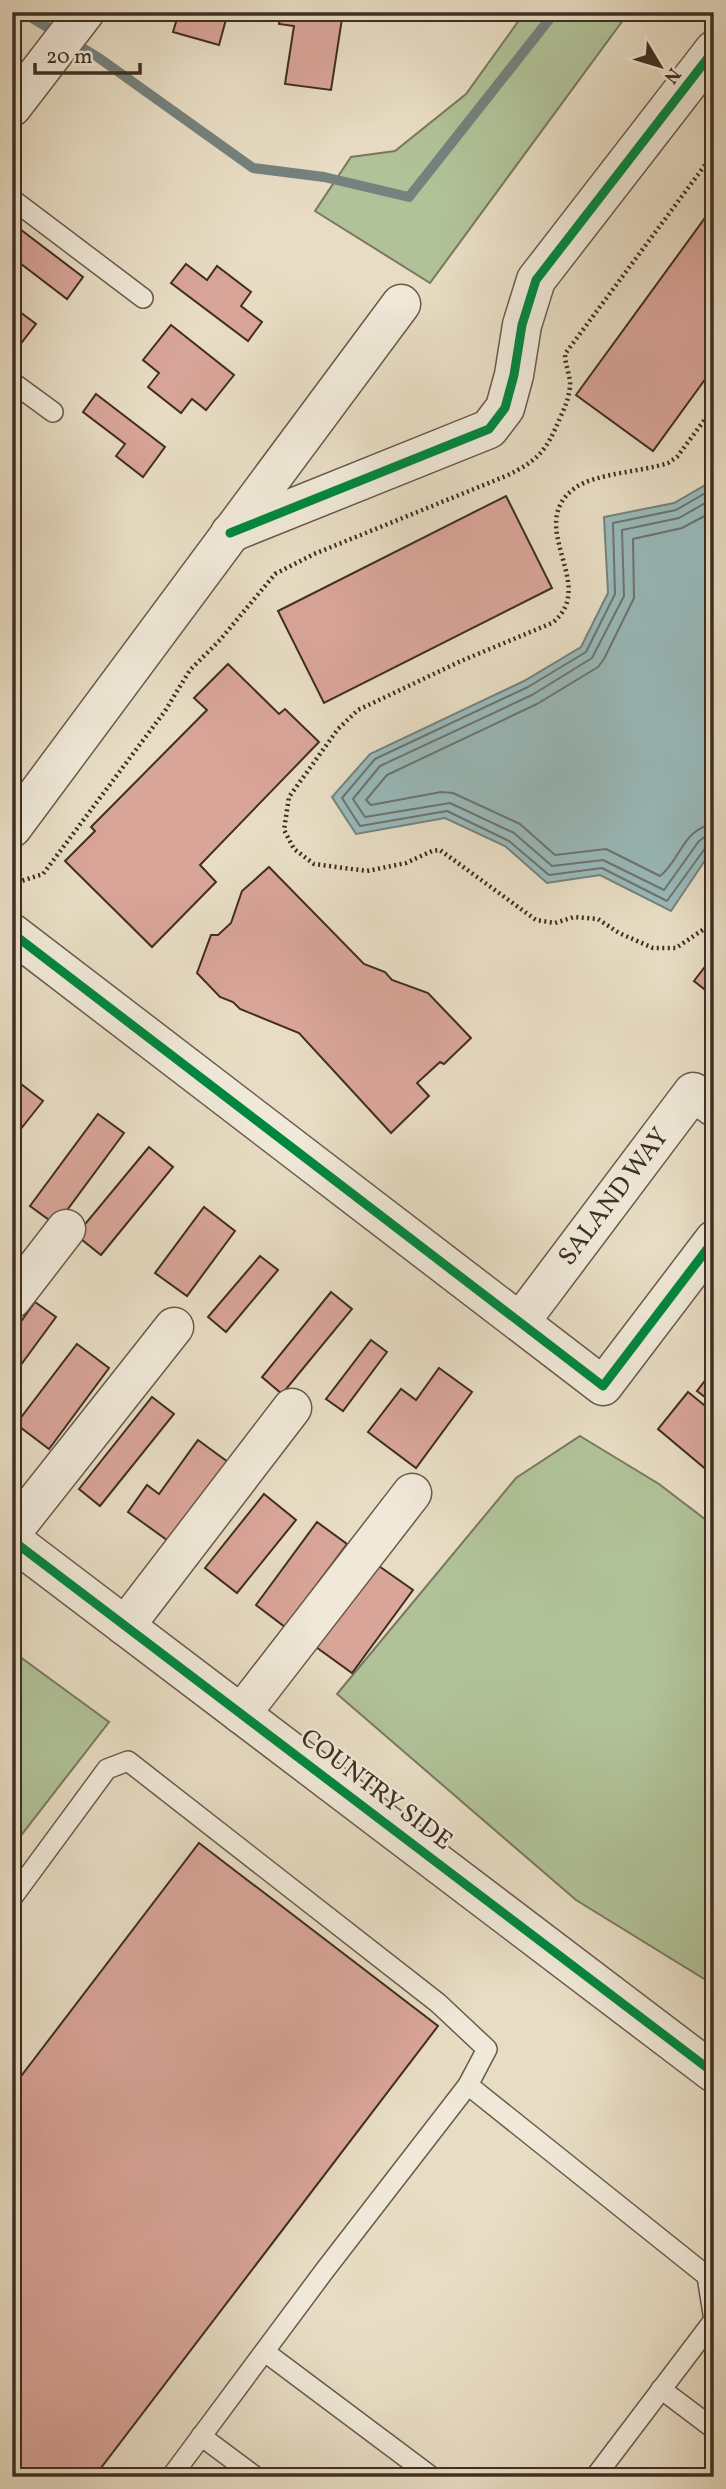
<svg xmlns="http://www.w3.org/2000/svg" width="726" height="2489" font-family="Vollkorn,serif">
<style>
.green{fill:#b1c298;stroke:#78785e;stroke-width:2}
.water{fill:#99babb;stroke:#75827e;stroke-width:2}
.lines{fill:none;stroke-linecap:round;stroke-linejoin:round}
.shore{stroke:#6c746f;stroke-width:2}
.stream{stroke:#75827e;stroke-width:10}
.building{fill:#d9a599;stroke:#3f2e23;stroke-width:2}
.service-casing{stroke:#695a4b;stroke-width:22}
.minor-casing{stroke:#695a4b;stroke-width:41}
.path{stroke:#3f2e23;stroke-width:4.5;stroke-dasharray:2 3.5;stroke-linecap:butt}
.service{stroke:#f0e9d9;stroke-width:19}
.minor{stroke:#f0e9d9;stroke-width:38}
.cycleway-casing{stroke:#f0e9d9;stroke-width:13}
.cycleway{stroke:#00873e;stroke-width:9}
.labels{text-anchor:middle;dominant-baseline:central;stroke-width:5;stroke-linejoin:round;paint-order:stroke}
.street-label{font-size:26px;fill:#3f2e23;stroke:#f0e9d9}
</style>
<rect width="100%" height="100%" fill="#e8ddc4"/>
<filter id="stains"><feTurbulence type="fractalNoise" baseFrequency=".00286" numOctaves="4"/><feColorMatrix values="0 0 0 0 .2 0 0 0 0 .09 0 0 0 0 .02 0 0 0 .5 -.17"/></filter>
<radialGradient id="worn" r=".72"><stop offset=".6" stop-color="#630" stop-opacity="0"/><stop offset="1" stop-color="#630" stop-opacity=".3"/></radialGradient>
<g class="green">
<polygon points="525,12 629,12 430,283 315,211 351,157 395,151 466,94"/>
<polygon points="580,1436 659,1484 714,1526 714,1985 576,1900 337,1694 516,1478"/>
<polygon points="12,1651 109,1722 12,1847"/>
</g>
<polygon class="water" points="714,480 714,847 671,911 600,875 547,883 505,846 445,818 356,834 332,797 370,754 524,681 581,647 608,593 604,517 674,503"/>
<g class="lines">
<g class="shore">
<polyline points="714,488 676,510 613,523 615,594 586,652 528,687 375,759 342,798 360,826 447,811 509,841 549,875 602,868 667,901 706,847 714,844"/>
<polyline points="714,498 679,518 622,530 624,596 592,658 532,695 380,766 353,799 365,817 450,803 514,833 552,866 603,860 664,890 699,841 706,836 714,835"/>
<path d="M714,511L682,528L633,539L634,598L604,659L598,667L537,704L387,775L366,800L371,805L441,792L453,793L520,824L555,855L606,849L660,876C680,861 684,826 714,825"/>
</g>
<polyline class="stream" points="22,12 99,58 253,168 324,177 409,197 555,12"/>
</g>
<g class="building">
<polygon points="179,12 228,12 219,45 173,32"/>
<polygon points="281,12 343,12 331,90 285,84 294,26 279,24"/>
<polygon points="710,211 714,214 714,367 653,451 576,395"/>
<polygon points="12,223 83,277 67,299 12,257"/>
<polygon points="186,264 207,280 217,266 251,292 241,306 262,322 248,341 171,283"/>
<polygon points="12,306 36,324 12,355"/>
<polygon points="171,325 234,375 206,410 192,399 181,413 148,387 159,373 143,360"/>
<polygon points="96,394 165,447 143,477 116,456 125,444 83,412"/>
<polygon points="506,496 552,588 324,703 278,611"/>
<polygon points="228,664 279,714 285,709 319,742 200,865 216,882 152,947 65,861 95,831 91,827 207,710 194,698"/>
<polygon points="269,867 364,964 385,972 392,980 428,993 471,1038 444,1064 440,1062 417,1083 429,1096 391,1133 299,1033 240,1009 233,1002 220,997 197,973 211,935 218,935 231,923 242,891"/>
<polygon points="714,955 714,997 694,981"/>
<polygon points="12,1077 43,1101 12,1140"/>
<polygon points="98,1114 124,1133 56,1225 30,1206"/>
<polygon points="149,1147 173,1167 101,1255 76,1235"/>
<polygon points="204,1207 235,1231 187,1296 155,1273"/>
<polygon points="260,1256 278,1270 226,1332 208,1317"/>
<polygon points="331,1292 352,1309 282,1394 262,1377"/>
<polygon points="35,1302 56,1317 12,1377 12,1334"/>
<polygon points="371,1340 387,1352 343,1411 326,1399"/>
<polygon points="77,1344 109,1368 49,1449 16,1424"/>
<polygon points="439,1368 472,1392 416,1468 368,1432 401,1389 416,1400"/>
<polygon points="714,1369 714,1404 697,1391"/>
<polygon points="688,1392 714,1413 714,1476 658,1429"/>
<polygon points="152,1397 174,1414 100,1506 79,1489"/>
<polygon points="198,1440 232,1465 174,1545 128,1512 147,1485 159,1494"/>
<polygon points="264,1494 296,1520 237,1593 205,1568"/>
<polygon points="317,1522 347,1544 285,1627 256,1605"/>
<polygon points="376,1564 413,1590 352,1673 316,1647"/>
<polygon points="199,1843 438,2026 94,2477 12,2477 12,2088"/>
</g>
<g class="lines">
<defs>
<g id="service">
<polyline points="12,199 143,298"/>
<polyline points="12,382 53,412"/>
<polyline points="12,1898 107,1769 128,1761 438,2003 487,2049 468,2085 325,2270 171,2477"/>
<polyline points="468,2085 707,2276 714,2320 595,2477"/>
<polyline points="265,2352 432,2477"/>
<polyline points="661,2389 714,2429"/>
<polyline points="201,2436 256,2477"/>
</g>
<g id="minor">
<polyline points="12,107 85,12"/>
<polyline points="230,533 489,429 505,408 514,375 522,325 536,280 714,50"/>
<polyline points="12,828 401,304"/>
<polyline points="12,933 603,1386 714,1240"/>
<polyline points="12,1299 66,1229"/>
<polyline points="520,1322 693,1092 714,1107"/>
<polyline points="12,1532 174,1327"/>
<polyline points="12,1540 714,2073"/>
<polyline points="125,1626 292,1408"/>
<polyline points="241,1714 412,1493"/>
</g>
</defs>
<use href="#service" class="service-casing"/>
<use href="#minor" class="minor-casing"/>
<g class="path">
<polyline points="707,162 714,167"/>
<path d="M714,407L677,457L668,463C642,472 595,473 575,488C523,526 600,586 552,623L461,661L358,710L338,729L289,797L284,830L294,849L314,864L367,871L406,863L432,851L440,850L536,920L555,923L574,917L598,919L619,933L653,948H676L707,927L714,915"/>
<path d="M12,884L43,874L165,711L190,670L220,640L275,574L314,554L506,476C539,460 546,451 560,418C565,407 569,398 570,386C571,378 565,365 565,354L714,153"/>
</g>
<use href="#service" class="service"/>
<use href="#minor" class="minor"/>
<defs>
<g id="cycleway">
<polyline points="230,533 489,429 505,408 514,375 522,325 536,280 714,50"/>
<polyline points="12,933 603,1386 714,1240"/>
<polyline points="12,1540 714,2073"/>
</g>
</defs>
<use href="#cycleway" class="cycleway-casing"/>
<use href="#cycleway" class="cycleway"/>
</g>
<g class="labels">
<g class="street-label">
<text transform="translate(614 1197) rotate(-53)">SALAND WAY</text>
<text transform="translate(376 1790) rotate(37)">COUNTRY SIDE</text>
</g>
</g>
<rect width="726" height="2489" fill="none" stroke="#e8ddc4" stroke-width="42"/>
<rect x="14" y="14" width="698" height="2461" fill="none" stroke="#3f2e23" stroke-width="3.5"/>
<rect x="21" y="21" width="684" height="2447" fill="none" stroke="#3f2e23" stroke-width="2"/>
<g transform="translate(660 66) rotate(128)" stroke="#f0e9d9" stroke-width="5" paint-order="stroke">
<path d="M0-5L12 26L0 18L-12 26Z" fill="#3f2e23"/>
<text y="-10" font-size="19" font-weight="bold" text-anchor="middle" fill="#3f2e23">N</text>
</g>
<path d="M35 63v10h105v-10" fill="none" stroke="#3f2e23" stroke-width="3.5"/>
<text x="46" y="63" font-size="21" fill="#3f2e23" stroke="#f0e9d9" stroke-width="5" paint-order="stroke">20 m</text>
<rect width="100%" height="100%" filter="url(#stains)"/>
<rect width="100%" height="100%" fill="url(#worn)"/>
</svg>
